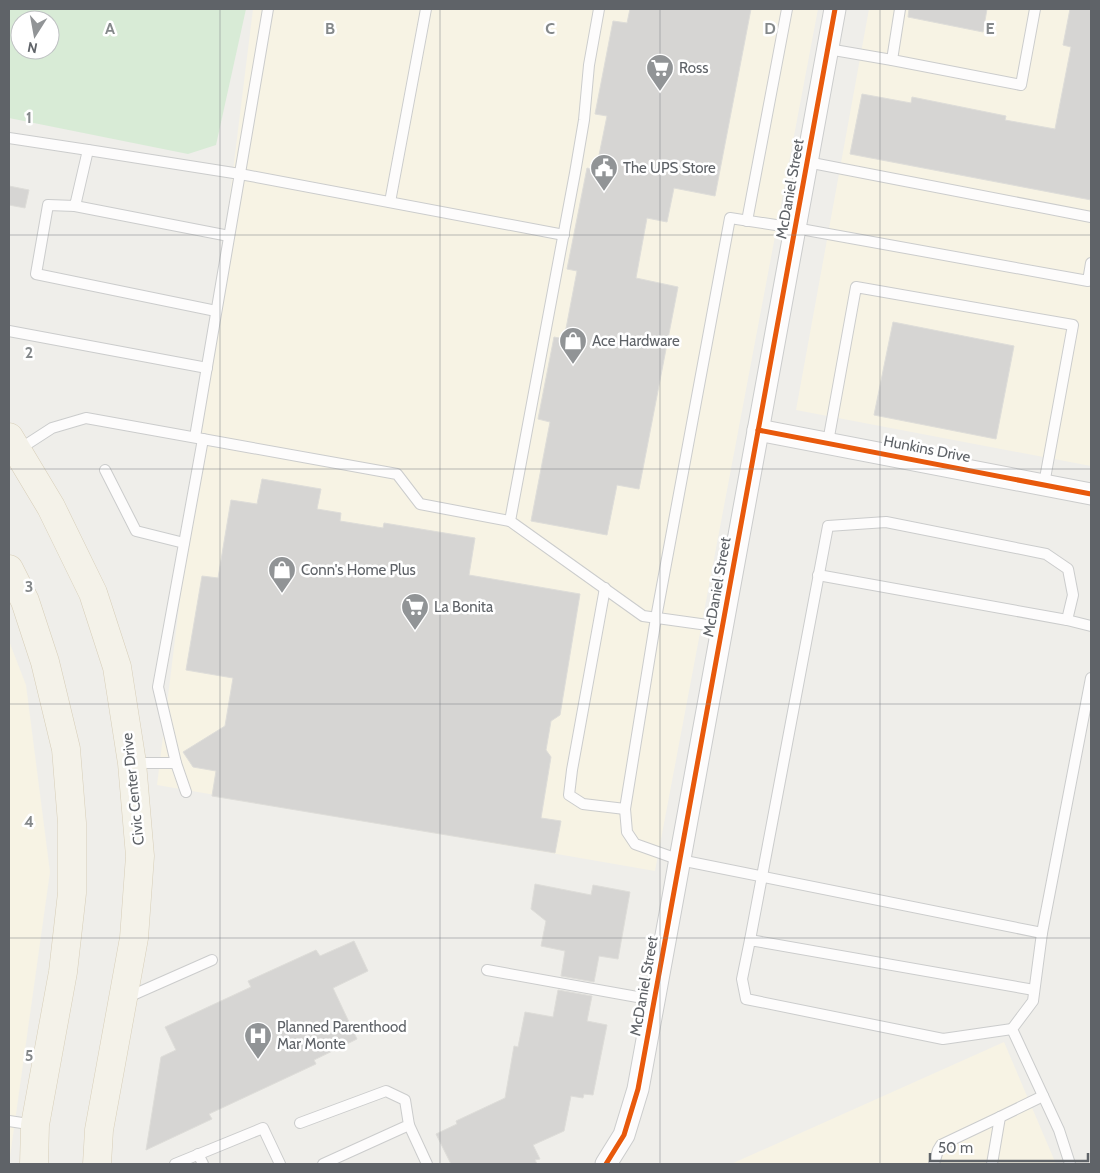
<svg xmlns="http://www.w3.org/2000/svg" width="1100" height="1173" font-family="Cabin,sans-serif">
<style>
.commercial{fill:#f7f3e4}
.green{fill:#d8ebd6;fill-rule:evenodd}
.building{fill:#d6d5d3;stroke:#deddd9}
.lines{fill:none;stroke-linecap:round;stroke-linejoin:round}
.service-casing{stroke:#cbcccc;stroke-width:12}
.minor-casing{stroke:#cbcccc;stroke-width:23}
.primary-casing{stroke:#d7ceb8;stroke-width:29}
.service{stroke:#fdfcfc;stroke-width:10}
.minor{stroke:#fdfcfc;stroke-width:21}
.primary{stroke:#f4f2e9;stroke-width:28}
.cycleway-casing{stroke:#fff;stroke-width:8}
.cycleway{stroke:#e8590c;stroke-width:5}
.grid{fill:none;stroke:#84888a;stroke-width:1;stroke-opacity:0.55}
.labels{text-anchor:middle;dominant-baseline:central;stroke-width:5;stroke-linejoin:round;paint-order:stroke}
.poi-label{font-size:15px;fill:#5f6368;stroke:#fff;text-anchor:start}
.street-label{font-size:15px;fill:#5f6368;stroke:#fff}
.grid-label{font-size:16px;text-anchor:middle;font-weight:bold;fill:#84888a;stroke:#fff;stroke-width:5;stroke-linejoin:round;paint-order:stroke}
</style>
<rect width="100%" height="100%" fill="#efeeea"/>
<g class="commercial">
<polygon points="253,9 818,9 655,871 157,785"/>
<polygon points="869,9 1091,9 1091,466 796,410"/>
<polygon points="9,641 26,685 50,872 9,1164"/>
<polygon points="1004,1042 1056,1164 731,1164"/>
</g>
<path class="green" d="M9,9H246L216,145L188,154L9,118ZM20,20H50V50H20Z"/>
<g class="building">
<polygon points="630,9 751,9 715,196 674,188 667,222 647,218 636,278 678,287 639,489 617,485 607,535 531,521 550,422 538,419 554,337 564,339 577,271 567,269 587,168 596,170 607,116 595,114 613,21 627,23"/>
<polygon points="909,9 987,9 983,32 908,17"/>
<polygon points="1070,9 1091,9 1091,200 850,154 862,94 911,103 912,97 1006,116 1005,120 1055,129 1071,47 1063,45"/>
<polygon points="9,186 29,190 25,208 9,205"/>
<polygon points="893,322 1014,346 996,439 874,415"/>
<polygon points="262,479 321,489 317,509 341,513 340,521 383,528 384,523 475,538 469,575 580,594 560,715 551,721 546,750 551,757 541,818 561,821 555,853 212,796 216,771 193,767 183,752 225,726 233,678 186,670 202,576 218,578 231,500 257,504"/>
<polygon points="535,884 591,895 593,885 630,892 618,959 599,956 594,982 561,976 565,951 541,946 546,921 531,909"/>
<polygon points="354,941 368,971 333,988 357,1039 314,1060 316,1064 209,1114 212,1119 146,1150 161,1057 176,1050 165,1027 251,987 248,981 316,950 320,956"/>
<polygon points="558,990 592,996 587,1021 607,1025 593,1095 584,1094 583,1098 571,1096 564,1131 533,1145 540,1159 535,1160 537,1164 451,1164 436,1134 457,1124 456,1121 505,1098 514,1046 518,1047 525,1012 553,1017"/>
</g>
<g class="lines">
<defs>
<g id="service">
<polyline points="599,9 589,65 584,120 575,173 510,521 643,616 722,627"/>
<polyline points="900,9 892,60 1021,85 1035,9"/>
<polyline points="828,49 892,60"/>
<polyline points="9,138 88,150"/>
<polyline points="807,162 1091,217"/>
<polyline points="390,202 426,9"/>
<polyline points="75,206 229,236"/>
<polyline points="747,221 787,9"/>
<polyline points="216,311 36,274 48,205 75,206 88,150 240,174 564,235"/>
<polyline points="9,331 207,368"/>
<polyline points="195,437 268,9"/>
<polyline points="828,442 856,287 1073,325 1044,484"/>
<polyline points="18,450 52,428 86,418 397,474 420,504 510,521"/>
<polyline points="105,470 136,531 184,543"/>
<polyline points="818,575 1067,620"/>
<polyline points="605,588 572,770 569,795 583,804 625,809"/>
<polyline points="133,763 176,763 186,792"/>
<polyline points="176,763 158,687 203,439"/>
<polyline points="1042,933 1091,678"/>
<polyline points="750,940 828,526 886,522 1046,554 1068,569 1073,595 1067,620 1091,626"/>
<polyline points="487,970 654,1000"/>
<polyline points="126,998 212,960"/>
<polyline points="1012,1029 943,1039 746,999 742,979 750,940 1034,990"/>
<polyline points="1000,1117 1043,1096"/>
<polyline points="9,1121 35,1125"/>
<polyline points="300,1123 386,1091 405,1100 409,1125 323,1164"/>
<polyline points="409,1125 427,1164"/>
<polyline points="198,1154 203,1164"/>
<polyline points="175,1164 263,1128 280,1164"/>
<polyline points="934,1164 938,1150 941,1145 1000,1117 992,1164"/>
<polyline points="1070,1164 1059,1130 1012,1029 1033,1001 1042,933 680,860 635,844 627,832 625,809 656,618 730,218 795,228 1088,281 1091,263"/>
</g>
<g id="minor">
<polyline points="758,430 1091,494"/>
<polyline points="606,1164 624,1135 638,1089 835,9"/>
</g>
<g id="primary">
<polyline points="9,437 51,507 93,593 117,667 132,763 140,856 134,938 99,1130 97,1164"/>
<polyline points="9,569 25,601 45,662 66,749 72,823 72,893 63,972 35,1125 34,1164"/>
</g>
</defs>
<use href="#service" class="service-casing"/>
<use href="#minor" class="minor-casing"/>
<use href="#primary" class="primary-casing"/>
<use href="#service" class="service"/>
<use href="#minor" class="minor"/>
<use href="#primary" class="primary"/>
<defs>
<g id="cycleway">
<polyline points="758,430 1091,494"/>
<polyline points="606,1164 624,1135 638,1089 835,9"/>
</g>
</defs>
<use href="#cycleway" class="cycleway-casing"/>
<use href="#cycleway" class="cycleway"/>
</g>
<path class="grid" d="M220,9V1164M440,9V1164M660,9V1164M880,9V1164M9,235H1091M9,469H1091M9,704H1091M9,938H1091"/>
<defs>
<symbol id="supermarket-pin" viewBox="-11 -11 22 30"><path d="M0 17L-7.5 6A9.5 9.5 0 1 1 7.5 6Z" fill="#919496" stroke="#fff"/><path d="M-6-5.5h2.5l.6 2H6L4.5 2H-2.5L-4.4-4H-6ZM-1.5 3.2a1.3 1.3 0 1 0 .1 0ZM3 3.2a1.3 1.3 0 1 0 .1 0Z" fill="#fff"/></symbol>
<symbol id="civic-pin" viewBox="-11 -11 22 30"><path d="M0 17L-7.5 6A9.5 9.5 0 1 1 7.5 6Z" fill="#919496" stroke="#fff"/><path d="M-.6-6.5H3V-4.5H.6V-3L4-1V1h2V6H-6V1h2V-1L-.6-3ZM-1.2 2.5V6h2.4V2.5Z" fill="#fff"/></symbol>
<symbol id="shop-pin" viewBox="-11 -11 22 30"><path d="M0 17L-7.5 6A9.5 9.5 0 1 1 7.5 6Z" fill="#919496" stroke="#fff"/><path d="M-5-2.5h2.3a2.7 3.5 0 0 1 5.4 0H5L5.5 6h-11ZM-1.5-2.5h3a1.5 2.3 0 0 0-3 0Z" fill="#fff"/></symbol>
<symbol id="hospital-pin" viewBox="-11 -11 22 30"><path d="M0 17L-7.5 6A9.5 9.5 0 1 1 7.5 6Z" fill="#919496" stroke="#fff"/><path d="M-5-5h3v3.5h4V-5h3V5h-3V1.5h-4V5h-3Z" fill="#fff"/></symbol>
</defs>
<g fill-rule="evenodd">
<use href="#supermarket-pin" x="644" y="52" width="32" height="43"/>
<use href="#civic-pin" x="588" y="152" width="32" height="43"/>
<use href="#shop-pin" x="557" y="325" width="32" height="43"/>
<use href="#shop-pin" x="266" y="554" width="32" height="43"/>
<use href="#supermarket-pin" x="399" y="591" width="32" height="43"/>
<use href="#hospital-pin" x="242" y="1020" width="32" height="43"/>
</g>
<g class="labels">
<g class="poi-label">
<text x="679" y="68">Ross</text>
<text x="623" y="168">The UPS Store</text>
<text x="592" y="341">Ace Hardware</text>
<text x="301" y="570">Conn's Home Plus</text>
<text x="434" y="607">La Bonita</text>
<text x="277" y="1027">Planned Parenthood<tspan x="277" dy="17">Mar Monte</tspan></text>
</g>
<g class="street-label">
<text transform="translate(790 189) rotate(-80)">McDaniel Street</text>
<text transform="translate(927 449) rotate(11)">Hunkins Drive</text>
<text transform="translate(717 587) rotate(-80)">McDaniel Street</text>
<text transform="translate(133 789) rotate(-96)">Civic Center Drive</text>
<text transform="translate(644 986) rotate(-80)">McDaniel Street</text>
</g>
</g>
<g class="grid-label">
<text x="110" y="34">A</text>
<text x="330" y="34">B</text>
<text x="550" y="34">C</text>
<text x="770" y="34">D</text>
<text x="990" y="34">E</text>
<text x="29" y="123">1</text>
<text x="29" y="358">2</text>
<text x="29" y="592">3</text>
<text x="29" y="827">4</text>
<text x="29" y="1061">5</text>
</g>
<rect width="1100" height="1173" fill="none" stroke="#5f6368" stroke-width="20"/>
<g transform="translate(35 35) rotate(191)"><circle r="24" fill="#ffffff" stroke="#bfc1c3"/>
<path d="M0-4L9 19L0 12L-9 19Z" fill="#919496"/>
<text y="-8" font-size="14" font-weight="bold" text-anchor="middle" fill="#5f6368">N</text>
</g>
<path d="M930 1153v8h158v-8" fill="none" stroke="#5f6368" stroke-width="2.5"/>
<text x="938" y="1153" font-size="15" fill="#5f6368" stroke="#ffffff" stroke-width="4" paint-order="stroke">50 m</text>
</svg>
